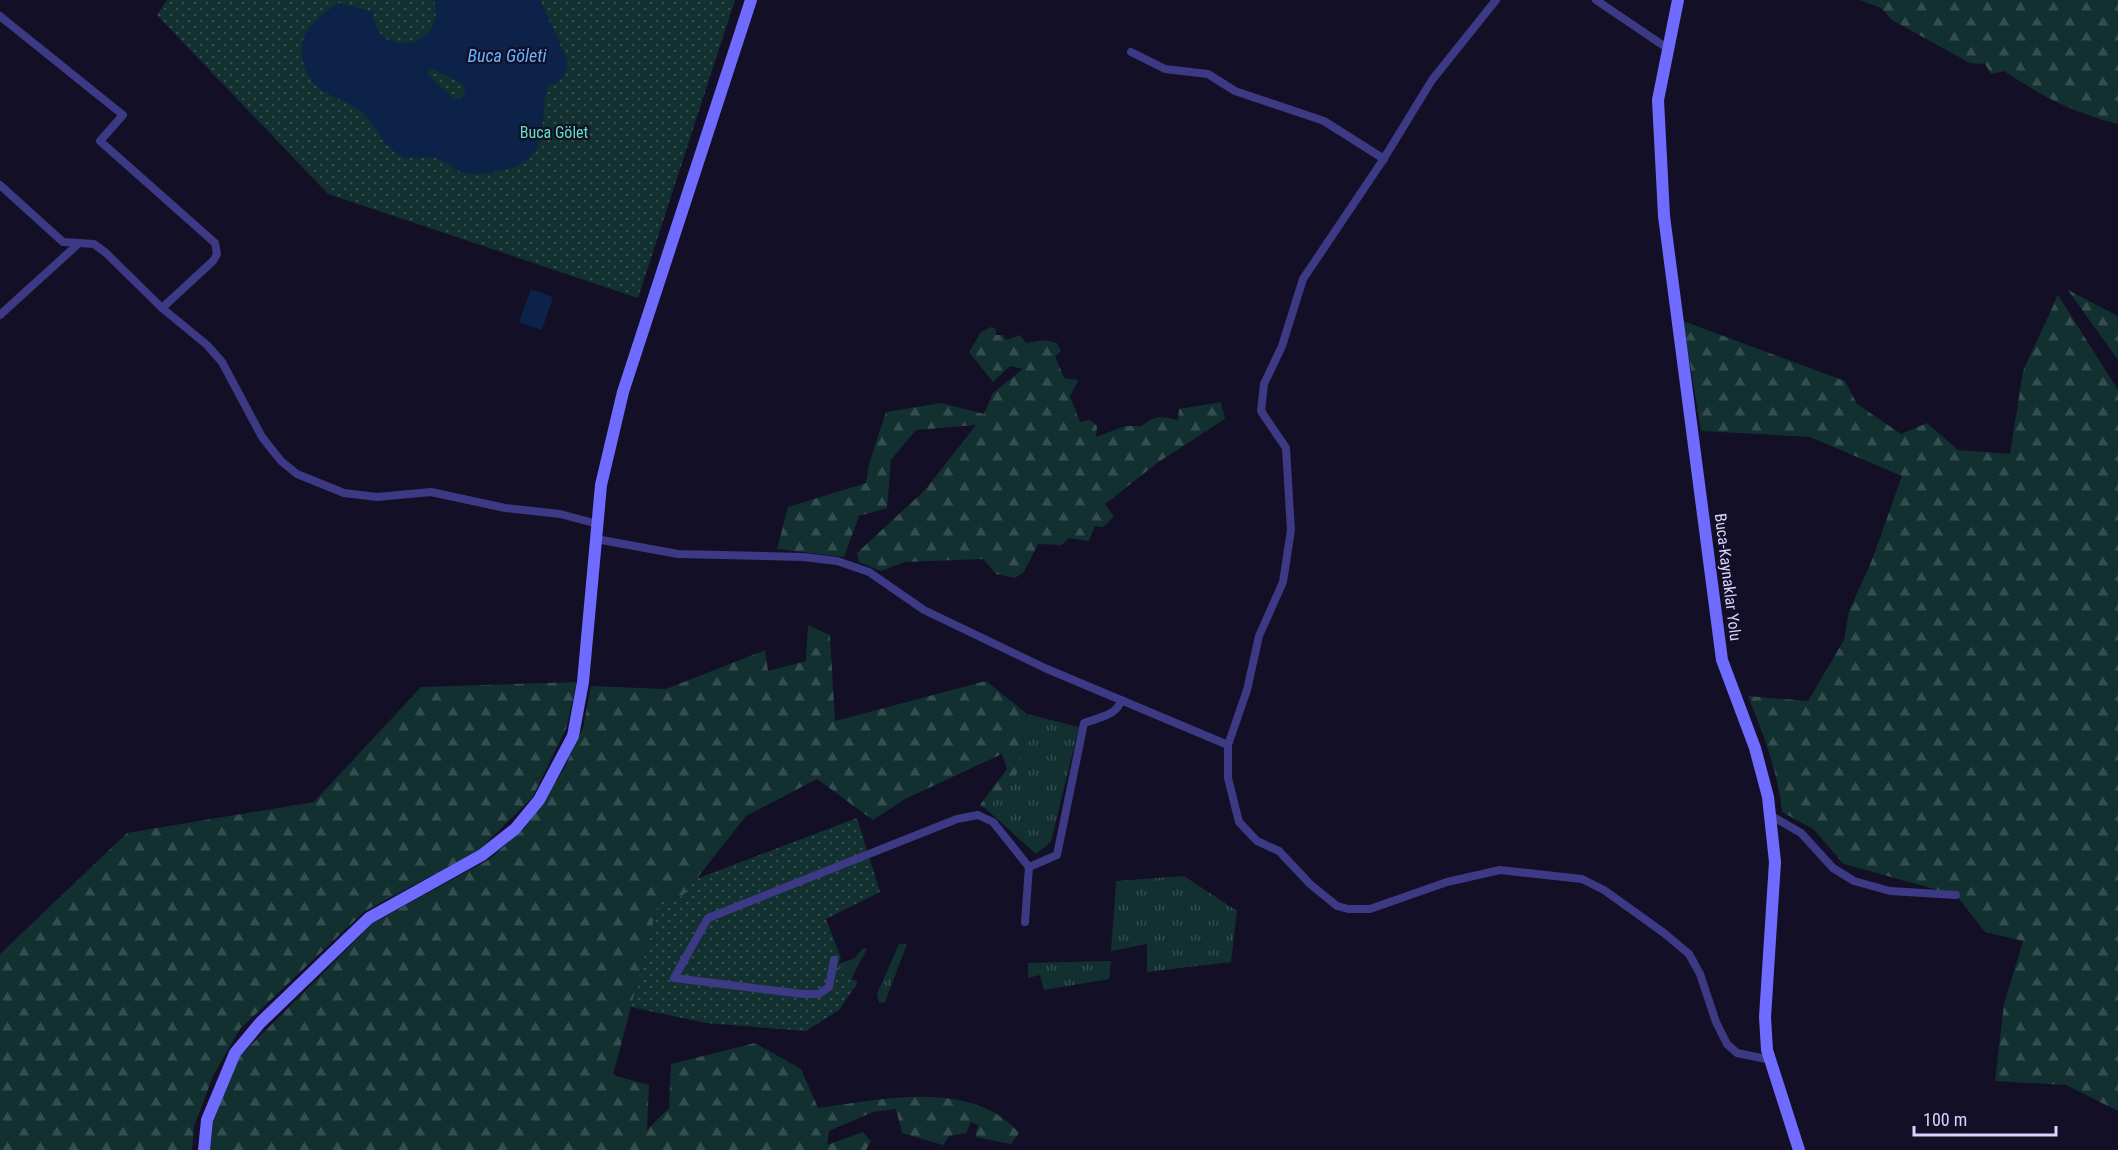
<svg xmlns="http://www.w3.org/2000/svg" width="2118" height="1150" font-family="'Roboto Condensed',sans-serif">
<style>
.grass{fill:url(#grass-tufts)}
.forest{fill:url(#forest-firs)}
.park{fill:url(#park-dots)}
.water{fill:#0c2248;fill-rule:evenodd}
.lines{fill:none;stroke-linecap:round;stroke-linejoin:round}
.street{stroke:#3d3a85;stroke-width:8}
.secondary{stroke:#6f6bff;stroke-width:12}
.labels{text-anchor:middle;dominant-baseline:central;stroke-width:4.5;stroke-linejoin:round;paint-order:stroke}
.park-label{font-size:16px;fill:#5fe0c0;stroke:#130f26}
.street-label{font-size:16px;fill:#d9d4ff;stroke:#130f26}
.water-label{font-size:18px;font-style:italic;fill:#62b6ff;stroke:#130f26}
</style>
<defs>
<pattern id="grass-tufts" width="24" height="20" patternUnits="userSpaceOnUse" patternTransform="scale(1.5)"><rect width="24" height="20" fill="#12302f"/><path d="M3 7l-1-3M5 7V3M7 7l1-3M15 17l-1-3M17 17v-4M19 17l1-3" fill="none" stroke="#344d4e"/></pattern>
<pattern id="forest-firs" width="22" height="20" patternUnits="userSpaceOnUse" patternTransform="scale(1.5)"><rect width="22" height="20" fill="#12302f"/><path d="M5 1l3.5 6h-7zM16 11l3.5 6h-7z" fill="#344d4e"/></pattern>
<pattern id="park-dots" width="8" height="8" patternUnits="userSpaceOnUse" patternTransform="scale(1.5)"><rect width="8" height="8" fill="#12302f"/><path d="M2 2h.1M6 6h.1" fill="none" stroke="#344d4e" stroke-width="1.8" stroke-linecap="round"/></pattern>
</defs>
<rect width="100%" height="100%" fill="#130f26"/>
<g class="grass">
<polygon points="1027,714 1079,727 1051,842 1036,854 986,809 1016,778"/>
<polygon points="1184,876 1237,911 1231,962 1147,972 1147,944 1111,951 1116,881"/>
<polygon points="899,944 907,944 885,1002 879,1003 877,994"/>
<polygon points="863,948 867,949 851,979 840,973 838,964 855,958"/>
<polygon points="1111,961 1109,979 1044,990 1040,975 1028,978 1028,963"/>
</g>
<g class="forest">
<path d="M1859,0H2118V124C2070,111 2045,98 2004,71L1991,74L1985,64L1970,63L1892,20L1881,8Z"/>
<polygon points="2068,290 2118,316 2118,360"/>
<path d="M2058,295L2118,390V1111L2066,1085L1995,1081L2004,1004L2023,941L1985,932L1956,895L1844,864L1813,829L1782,812C1778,771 1763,734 1748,696L1808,701L1844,640L1849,611L1872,560L1902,476L1810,437L1701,431L1683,321L1845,381L1857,404L1901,434L1927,423L1958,450L2010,454L2023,371Z"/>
<path d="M991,327L996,329V335H1003L1006,340L1020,335L1026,343L1044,340L1057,343L1061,351L1055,356L1064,378L1078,380L1070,396L1080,422L1090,420L1097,426L1096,437L1125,426H1142C1153,415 1163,416 1178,420L1179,409L1221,402L1225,419L1157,463L1105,504L1114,517L1103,527L1095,526L1089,541L1069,538L1061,545L1038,544L1024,572L1015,578L996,574L983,559L905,562L881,571L859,562L857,553L925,490L976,425L916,430L891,460L887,508L859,516L844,557L777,549L788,507L866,483L869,464L886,412L941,403L984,414L993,393L1023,369L1010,366L993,382L969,352L981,332Z"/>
<path d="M808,625L830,635L835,721L986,681L1027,714L1016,778L986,809L980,805L1007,769L1002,754L905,799L873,820L817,779L746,816L683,896L659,901L613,1075L649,1085L647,1130L669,1108L671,1064L755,1043L801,1069L818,1108C881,1100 971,1078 1019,1133L1011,1144L975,1137L978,1125L971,1122L966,1133L949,1136L943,1145L902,1133L896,1109L873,1112L829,1131L827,1145L863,1132L871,1141L866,1150H210L214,1114L240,1056L373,923L488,860L524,829L563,771L583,728L591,686L666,689L765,650L768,671L806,661Z"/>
<polygon points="577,682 566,729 532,798 478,851 365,911 240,1029 213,1076 194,1127 192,1150 0,1150 0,954 127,833 314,802 421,687"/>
</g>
<g class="park">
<polygon points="167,0 735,0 638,298 328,194 157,15"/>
<polygon points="857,818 880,892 826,919 841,958 838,964 840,973 858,982 839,1010 806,1031 705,1023 631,1007 659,901 683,896 696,879"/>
</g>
<g class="water">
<path d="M434,0H540L568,62C566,77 561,81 548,87C539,114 550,142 524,162C515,170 474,177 463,173C453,169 445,160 435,158C421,156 407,162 395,152C382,142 375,125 363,113C351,102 332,98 319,88C302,74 295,45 310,27C318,18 329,10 338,3L373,12C375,62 448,48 434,0ZM432,69L462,83L465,86L464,96C460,98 459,100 454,98C451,97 428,76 427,73Z"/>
<polygon points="531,289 553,297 542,330 519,322"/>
</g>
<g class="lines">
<g class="street">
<polyline points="1496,0 1432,80 1383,160 1303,279 1282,346 1264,384 1261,411 1286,448 1291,530 1283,582 1259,636 1247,690 1228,745 1228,778 1239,822 1257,841 1279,851 1310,884 1337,906 1348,909 1370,909 1447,882 1500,870 1582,879 1604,890 1664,933 1689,954 1700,974 1716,1022 1727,1044 1737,1053 1771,1060"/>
<polyline points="1596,0 1667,48"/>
<polyline points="0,16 123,115 100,141 215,243 217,254 213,261 162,308"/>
<polyline points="1131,52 1165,69 1208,74 1235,91 1324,121 1384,159"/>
<polyline points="0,185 63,242 94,244 106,253 162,308 207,345 222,362 262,437 281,461 297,474 344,493 377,497 431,492 505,508 560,514 598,524"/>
<polyline points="0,315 77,245"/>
<polyline points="596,539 678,554 803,557 837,561 869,572 924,610 1047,669 1228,745"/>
<polyline points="1770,815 1801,833 1833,868 1854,881 1890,891 1956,895"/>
<path d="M1025,922L1029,867L1057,855L1084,723C1098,718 1118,715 1121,700"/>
<polyline points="834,960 829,987 819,994 803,994 674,978 708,918 957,819 978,815 993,822 1029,867"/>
</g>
<g class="secondary">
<polyline points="1678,0 1658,100 1664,216 1722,660 1755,748 1768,797 1775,862 1765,1017 1767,1050 1799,1150"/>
<polyline points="204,1150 207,1120 235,1053 260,1023 369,918 482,855 515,829 539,800 573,736 583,682 601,485 623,392 751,0"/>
</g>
</g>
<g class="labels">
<g class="park-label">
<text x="554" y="132">Buca Gölet</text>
</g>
<g class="street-label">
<text transform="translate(1728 577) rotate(83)">Buca-Kaynaklar Yolu</text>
</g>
<g class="water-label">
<text x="507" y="55">Buca Göleti</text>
</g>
</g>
<path d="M1914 1126v9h142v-9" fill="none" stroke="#d9d4ff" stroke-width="3"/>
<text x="1923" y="1126" font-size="18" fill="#d9d4ff" stroke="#130f26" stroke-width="4.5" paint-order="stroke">100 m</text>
</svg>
